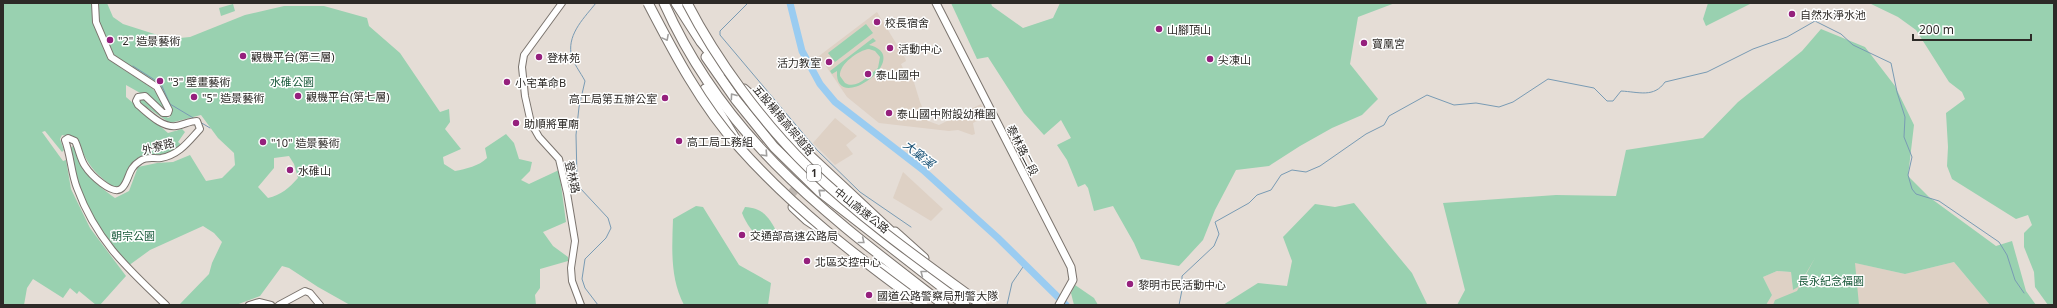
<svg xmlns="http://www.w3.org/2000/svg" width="2057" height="308" font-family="'Noto Sans','Noto Sans TC',sans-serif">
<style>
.built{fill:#ded1c5}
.green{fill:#99d1b0;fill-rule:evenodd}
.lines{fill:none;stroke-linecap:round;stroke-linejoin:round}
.stream{stroke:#799bb4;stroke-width:1}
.river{stroke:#9accf1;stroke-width:7}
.motorway-tunnel{stroke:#c0b9b3;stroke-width:9;stroke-dasharray:9 4.5;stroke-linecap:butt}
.tertiary-casing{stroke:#7b746e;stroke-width:8}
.secondary-casing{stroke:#7b746e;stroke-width:9}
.motorway-casing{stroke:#7b746e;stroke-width:11}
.tertiary{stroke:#fff;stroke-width:6}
.secondary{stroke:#fff;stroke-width:7}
.motorway{stroke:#fff;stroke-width:9}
.motorway-bridge-casing{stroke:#7b746e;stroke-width:11;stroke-linecap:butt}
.motorway-bridge{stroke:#fff;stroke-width:9}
.oneway{stroke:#a09f9e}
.poi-dot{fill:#95207d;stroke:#fff;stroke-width:1.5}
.labels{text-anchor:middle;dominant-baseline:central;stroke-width:3;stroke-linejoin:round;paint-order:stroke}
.shield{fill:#fff;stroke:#6c6a68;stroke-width:1}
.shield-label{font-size:10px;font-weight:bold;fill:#2d2a27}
.poi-label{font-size:11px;fill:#2d2a27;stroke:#fff;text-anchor:start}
.park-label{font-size:11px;fill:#18593a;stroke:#fff}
.street-label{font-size:11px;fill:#2d2a27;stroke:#fff}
.water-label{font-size:12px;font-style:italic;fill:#164f73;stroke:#fff}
</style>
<rect width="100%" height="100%" fill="#e5ddd6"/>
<g class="built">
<polygon points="877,12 905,58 906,61 901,64 906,75 910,73 913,79 920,102 928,121 939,125 981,104 987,116 973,123 975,134 972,135 958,130 949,131 879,123 847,97 819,56"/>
<polygon points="835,118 857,136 846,145 853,154 835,165 813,143"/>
<polygon points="903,172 943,209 931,221 893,198"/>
<polygon points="1815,258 1842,260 1905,274 1954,262 1990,305 1766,305 1772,295 1763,277 1777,271 1791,272 1793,290 1798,286"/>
</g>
<g class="green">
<path d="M3,3H107L113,17L123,24L170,39L190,37L245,15L284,6H324L367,18L369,26L400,53L440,112L449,109L450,122L445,129L461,149L443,157L444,164L455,171C466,169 479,166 487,158L485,148L506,134L514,143L519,159L532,162L530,171L521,180L529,184L559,170L566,222L543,232L553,246L568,257V261L540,269V288L535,295L536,305H350L318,287L289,268L282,266L260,296L236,305H179L209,274L212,263L222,242L214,233L203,226L150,250L128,266C108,242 86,215 77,184C74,172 73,160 70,148L73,146C84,173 92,181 115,198L129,191L138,167L157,163L173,162L190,155L206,181L222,178L235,165L234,153L218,138L201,115L170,123L139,102L141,99L146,100L168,118L170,117L172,112L161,88L115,58L98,24C104,69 126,67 154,90C159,94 162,103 166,109L163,111L142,94L126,85V97L168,133L182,129L185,132L178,142L184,147L168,155L145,157L132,166L125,186L118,190C94,174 87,164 77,139L62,135L60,139L64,150L62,152L45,131L42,132L63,161L66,160L71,189L90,228L126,276L100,305H96L79,291L77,294L70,288L63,298L33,279L27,288L24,305H3ZM289,156L294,164L298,178C289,188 281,195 268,198L258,187L274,168V158Z"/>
<polygon points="951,3 991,3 992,6 1023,28 1053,18 1060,3 1395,3 1358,17 1350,64 1378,99 1362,115 1332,128 1300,146 1269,166 1236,170 1215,210 1203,240 1179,266 1141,259 1134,243 1113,206 1094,211 1088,188 1085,184 1078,187 1067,160 1057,145 1071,138 1061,120 1044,135 1024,113 988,57 977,59"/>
<polygon points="1708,3 1752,3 1706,26 1703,19"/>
<polygon points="1869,3 2054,3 2054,305 2048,305 2035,287 2034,272 2024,247 2024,233 2032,225 2028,215 2016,219 1952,179 1947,166 1948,147 1946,113 1965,99 1962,92 1949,82 1916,30 1898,17"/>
<polygon points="233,4 235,11 221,16 219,8"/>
<polygon points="866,24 873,33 835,62 828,53"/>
<polygon points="1821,29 1865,47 1895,86 1914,125 1908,176 1929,197 1996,246 2012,241 2026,291 2036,305 1990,305 1954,262 1905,274 1855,263 1859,305 1773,305 1775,300 1797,291 1815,258 1798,287 1793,290 1791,272 1777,271 1763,277 1772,295 1766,305 1457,305 1465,290 1443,203 1556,195 1616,196 1626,150 1703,138 1738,102 1802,51"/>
<path d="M873,38L876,41L869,45C916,56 834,117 837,71L832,74L830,71ZM869,49L875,51L880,57L878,68C869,75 857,90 845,83L840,76C839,64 859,50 869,49Z"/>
<polygon points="1354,203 1412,273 1427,304 1436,305 1223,305 1258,283 1287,286 1292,261 1283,237 1315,204 1335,207"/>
<path d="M696,206L703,207L739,265L771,283L768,305H684C670,278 672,249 673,219Z"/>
<path d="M745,207C763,208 770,218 777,233L773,241C758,242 747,226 742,213Z"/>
<polygon points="1075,285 1094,298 1098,305 1074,305 1071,293"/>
</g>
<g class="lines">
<g class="stream">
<path d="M596,3C585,17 568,33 571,53C572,62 581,73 585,81L579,107L576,135L577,178L580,188L608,218L611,228L606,238L585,259L582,279L585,288L598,305"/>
<polyline points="748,3 720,31 720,35 817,150 860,192 911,227"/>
<polyline points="107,39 110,47"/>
<polyline points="133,66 158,82 162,86 170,104 195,119"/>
<polyline points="200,122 210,128"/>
<polyline points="1007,305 1012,283 1025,264"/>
<path d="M1179,305L1182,290V276L1214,246L1219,234L1215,222L1249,203L1257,195L1271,190L1281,175L1292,170L1306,172L1320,166L1366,134L1384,125L1389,116L1427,95L1454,105L1476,103L1499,107L1513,102L1548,79L1594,88L1607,101H1613L1621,91C1639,92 1654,98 1665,82L1707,72L1753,49L1787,37L1815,21L1841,34L1853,45L1891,63L1897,92L1905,117L1904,137L1912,157L1908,175L1912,189L1916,194L1939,201L1999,242L2007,255L2015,280L2024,293"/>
</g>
<polyline class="river" points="790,3 802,51 820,84 835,102 923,170 998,238 1066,305"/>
<polyline class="motorway-tunnel" points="791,194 810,172"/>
<defs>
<g id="tertiary">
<path d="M95,3L96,22L111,57L157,87L169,110L168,113H163L145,96L138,97L136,101L138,105C148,113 162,128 176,126C183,125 190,121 197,121L200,129C188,142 179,155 161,158C154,159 147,156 140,161C127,169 130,180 122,188C113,197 90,174 85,166C80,159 79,149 75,141L68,138L65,140C71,156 71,173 77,188C96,240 127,268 166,305"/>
<polyline points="562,3 524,55 522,67 525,96 531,123 539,137 559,159 567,193 575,241 571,268 572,281 581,305"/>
<polyline points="249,305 259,302 271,305"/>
<polyline points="279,305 305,291 310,293 320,305"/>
</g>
<polyline id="secondary" points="936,3 1071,267 1073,280 1059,305"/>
<g id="motorway">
<path d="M664,3C726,142 828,215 944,305"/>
<polyline points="676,3 701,42 724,70"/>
<polyline points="706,57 736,100 774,147 820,192 965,305"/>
<polyline points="705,89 735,138"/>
<polyline points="744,89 768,111"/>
<polyline points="761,110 898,238"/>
<polyline points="793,207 807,220 819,228"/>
<polyline points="895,232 924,258"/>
<polyline points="875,264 921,294"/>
</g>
</defs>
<use href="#tertiary" class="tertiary-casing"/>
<use href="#secondary" class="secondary-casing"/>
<use href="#motorway" class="motorway-casing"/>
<use href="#tertiary" class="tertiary"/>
<use href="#secondary" class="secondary"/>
<use href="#motorway" class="motorway"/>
<defs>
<g id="motorway-bridge">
<path d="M648,3C674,53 701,105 739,147C793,208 857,257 923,305"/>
<path d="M687,3C717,61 762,122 809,168C862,219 923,262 982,305"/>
</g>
</defs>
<use href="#motorway-bridge" class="motorway-bridge-casing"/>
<use href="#motorway-bridge" class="motorway-bridge"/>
</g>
<defs><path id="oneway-chevron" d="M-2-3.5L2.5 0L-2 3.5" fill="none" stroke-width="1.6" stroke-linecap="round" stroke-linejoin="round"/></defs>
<g class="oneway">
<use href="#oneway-chevron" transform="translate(666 38) rotate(62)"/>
<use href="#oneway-chevron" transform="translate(733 96) rotate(-126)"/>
<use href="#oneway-chevron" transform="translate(765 154) rotate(47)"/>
<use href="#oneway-chevron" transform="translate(821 192) rotate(-139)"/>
<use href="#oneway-chevron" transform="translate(862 241) rotate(39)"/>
<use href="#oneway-chevron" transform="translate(923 273) rotate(-142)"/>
</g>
<g class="poi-dot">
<circle cx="1792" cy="14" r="4"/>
<circle cx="877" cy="22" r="4"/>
<circle cx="1159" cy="29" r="4"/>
<circle cx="110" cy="40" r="4"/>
<circle cx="1364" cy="43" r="4"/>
<circle cx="890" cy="48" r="4"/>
<circle cx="243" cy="56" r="4"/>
<circle cx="539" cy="57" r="4"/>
<circle cx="1210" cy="59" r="4"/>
<circle cx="829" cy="62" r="4"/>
<circle cx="868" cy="74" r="4"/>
<circle cx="160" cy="81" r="4"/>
<circle cx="507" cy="82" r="4"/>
<circle cx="298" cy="96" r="4"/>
<circle cx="194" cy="97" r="4"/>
<circle cx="665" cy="98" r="4"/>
<circle cx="889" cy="113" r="4"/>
<circle cx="516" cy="123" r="4"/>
<circle cx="679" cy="141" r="4"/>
<circle cx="263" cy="142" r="4"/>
<circle cx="290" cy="170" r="4"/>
<circle cx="742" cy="235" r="4"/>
<circle cx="807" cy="261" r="4"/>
<circle cx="1130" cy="284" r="4"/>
<circle cx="869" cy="295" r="4"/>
</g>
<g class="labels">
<rect class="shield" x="807" y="165" width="14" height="16" rx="3"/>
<g class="shield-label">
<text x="814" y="173">1</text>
</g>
<g class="poi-label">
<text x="1800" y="14">自然水淨水池</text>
<text x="885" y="22">校長宿舍</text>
<text x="1167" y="29">山腳頂山</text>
<text x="118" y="40">"2" 造景藝術</text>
<text x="1372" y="43">寶凰宮</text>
<text x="898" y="48">活動中心</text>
<text x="251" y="56">觀機平台(第三層)</text>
<text x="547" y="57">登林苑</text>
<text x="1218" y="59">尖凍山</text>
<text x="821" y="62" text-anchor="end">活力教室</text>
<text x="876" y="74">泰山國中</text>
<text x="168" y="81">"3" 壁畫藝術</text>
<text x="515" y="82">小宅革命B</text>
<text x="306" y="96">觀機平台(第七層)</text>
<text x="202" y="97">"5" 造景藝術</text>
<text x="657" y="98" text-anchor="end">高工局第五辦公室</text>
<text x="897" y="113">泰山國中附設幼稚園</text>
<text x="524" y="123">助順將軍廟</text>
<text x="687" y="141">高工局工務組</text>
<text x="271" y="142">"10" 造景藝術</text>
<text x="298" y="170">水碓山</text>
<text x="750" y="235">交通部高速公路局</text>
<text x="815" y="261">北區交控中心</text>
<text x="1138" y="284">黎明市民活動中心</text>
<text x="877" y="295">國道公路警察局刑警大隊</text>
</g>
<g class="park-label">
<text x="292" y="81">水碓公園</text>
<text x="133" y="235">朝宗公園</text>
<text x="1831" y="280">長永紀念福園</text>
</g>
<g class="street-label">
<text transform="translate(784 120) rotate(50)">五股楊梅高架道路</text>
<text transform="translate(158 146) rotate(-15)">外寮路</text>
<text transform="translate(1023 150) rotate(63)">泰林路二段</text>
<text transform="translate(573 177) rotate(77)">登林路</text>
<text transform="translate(862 210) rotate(38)">中山高速公路</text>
</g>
<g class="water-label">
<text transform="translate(919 154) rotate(39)">大窠溪</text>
</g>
</g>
<rect width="2057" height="308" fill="none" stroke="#2d2a27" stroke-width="8"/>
<path d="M1913 34v6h118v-6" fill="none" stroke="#2d2a27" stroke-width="2"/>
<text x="1919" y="34" font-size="12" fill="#2d2a27" stroke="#ffffff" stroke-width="3" paint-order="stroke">200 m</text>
</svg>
